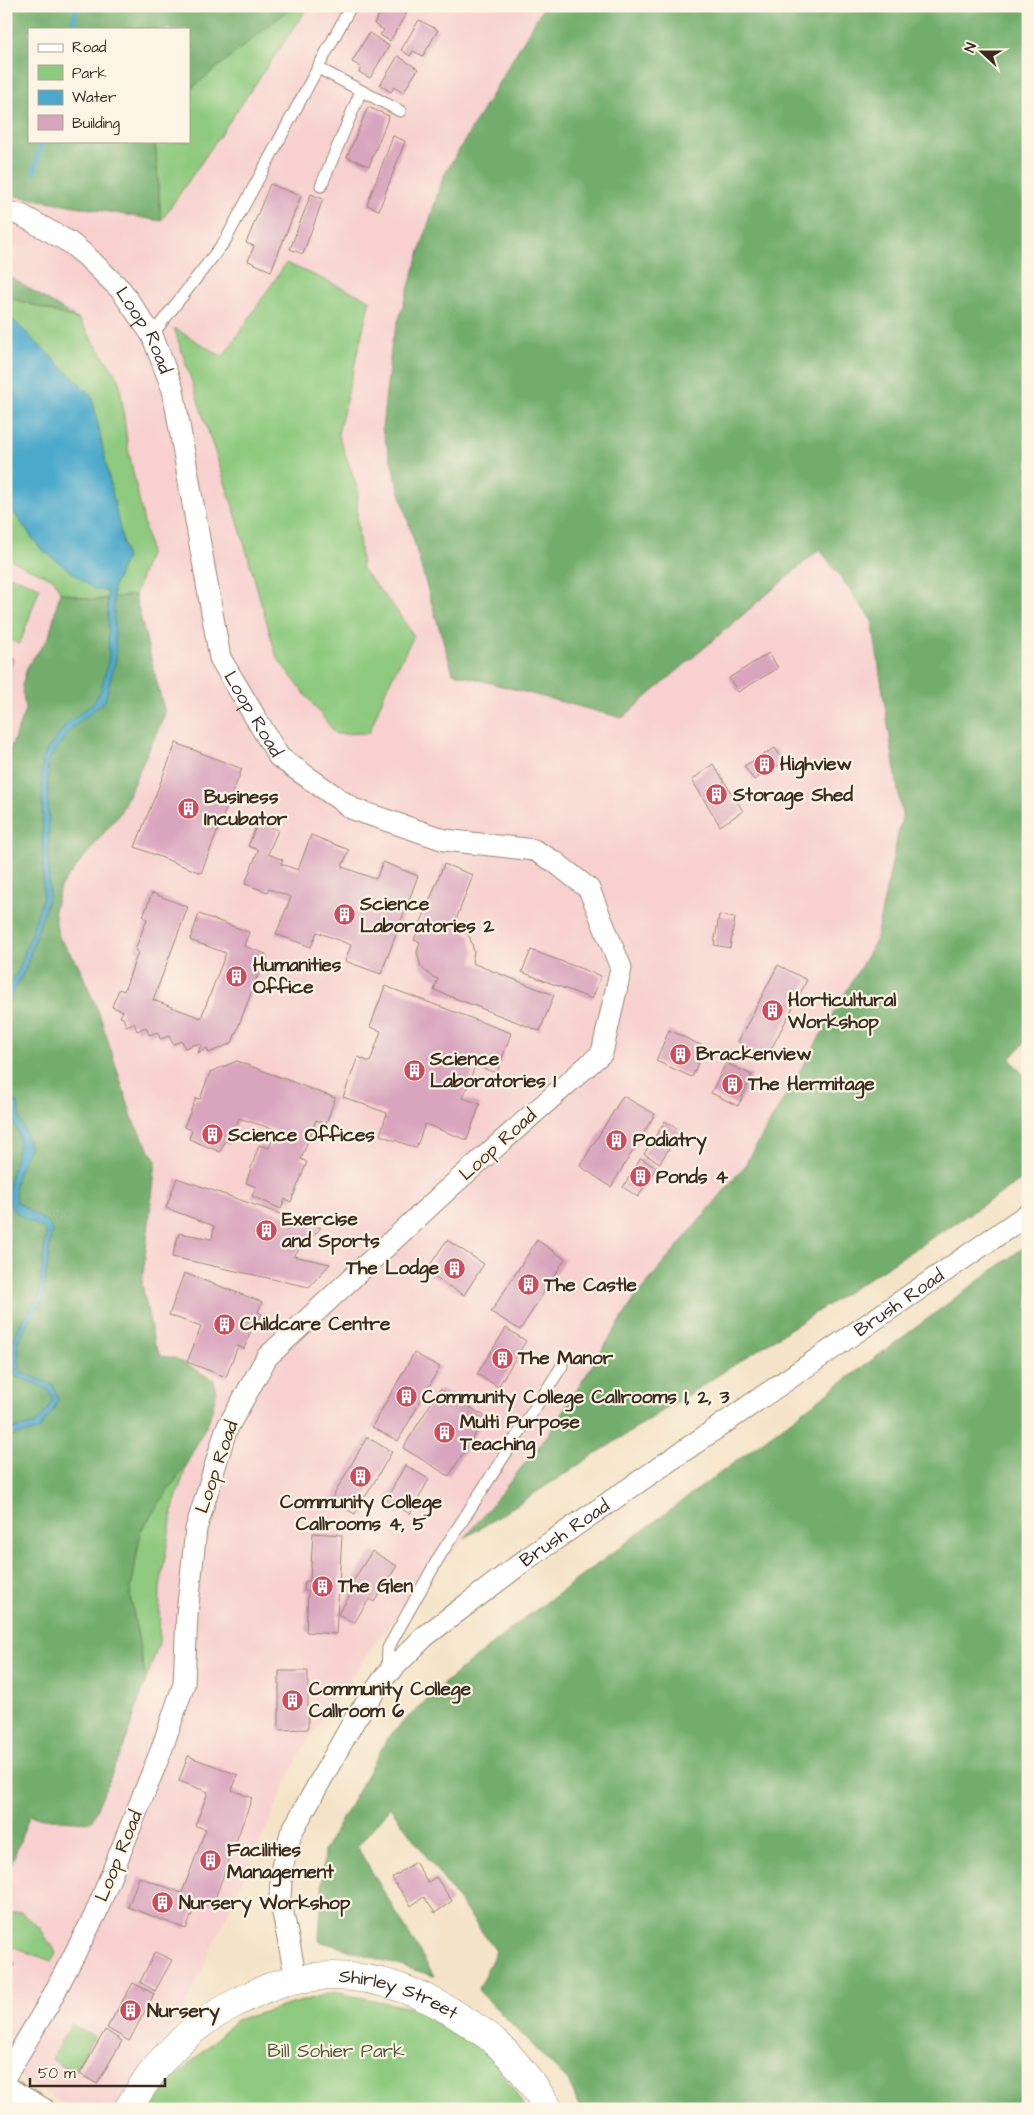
<svg xmlns="http://www.w3.org/2000/svg" width="1034" height="2115" font-family="'Architects Daughter',sans-serif">
<style>
.built{fill:#f7d0cf}
.green{fill:#8dc97e;stroke:#647a4e}
.forest{fill:#72ad6d;stroke:#566c46}
.water{fill:#4ca9cb;stroke:#446a74}
.lines{fill:none;stroke-linecap:round;stroke-linejoin:round}
.stream{stroke:#4ca9cb;stroke-width:5.5}
.building{fill:#d9a5be}
.service-casing{stroke:#988672;stroke-width:13}
.minor-casing{stroke:#988672;stroke-width:23}
.tertiary-casing{stroke:#988672;stroke-width:29}
.service{stroke:#fff;stroke-width:11}
.minor{stroke:#fff;stroke-width:21}
.tertiary{stroke:#fff;stroke-width:28}
.labels{text-anchor:middle;dominant-baseline:central;stroke-width:4.5;stroke-linejoin:round;paint-order:stroke}
.street-label{font-size:19px;fill:#3b2a1e;stroke:#fcf5e5}
.poi-label{font-size:19px;font-weight:bold;fill:#3b2a1e;stroke:#fcf5e5;text-anchor:start}
.park-label{font-size:19px;fill:#545a3b;stroke:#fcf5e5}
</style>
<rect width="100%" height="100%" fill="#fcf5e5"/>
<filter id="ink" filterUnits="userSpaceOnUse"><feTurbulence type="fractalNoise" baseFrequency=".02" numOctaves="2"/><feDisplacementMap in="SourceGraphic" scale="10" xChannelSelector="R" yChannelSelector="G"/><feConvolveMatrix kernelMatrix="1 2 1 2 8 2 1 2 1" color-interpolation-filters="sRGB"/></filter>
<filter id="wash" filterUnits="userSpaceOnUse"><feTurbulence type="fractalNoise" baseFrequency=".0096" numOctaves="4" result="noise"/><feDisplacementMap in="SourceGraphic" scale="20" xChannelSelector="R" yChannelSelector="G"/><feGaussianBlur stdDeviation="1.12" result="paint"/><feColorMatrix in="noise" values="0 0 0 0 0 0 0 0 0 0 0 0 0 0 0 0 0 1.4 0 .05"/><feComposite in="paint" operator="in"/></filter>
<g filter="url(#wash)">
<rect width="100%" height="100%" fill="#f4e3c7"/>
<polygon class="built" points="309,6 544,6 443,177 622,718 820,548 872,621 902,816 875,942 744,1167 637,1295 550,1432 465,1538 373,1645 299,1755 181,2016 120,2109 73,2109 6,2069 6,193 160,221"/>
<g class="green">
<polygon points="293,6 309,6 161,221 155,141 189,141 189,90"/>
<polygon points="286,263 370,300 338,434 358,490 357,517 362,569 394,607 414,636 387,687 369,733 336,734 277,658 239,525 174,328 223,357"/>
<polygon points="8,297 79,320 119,379 128,448 150,551 135,595 94,600 60,592 54,579 27,568 6,557 6,502 40,548 111,593 126,558 11,318 6,321 6,298"/>
<polygon points="6,575 40,587 20,644 6,639"/>
<polygon points="187,1463 173,1509 160,1588 159,1643 146,1680 130,1595 141,1530"/>
<polygon points="21,1912 39,1927 56,1953 51,1961 6,1944 6,1914"/>
<polygon points="334,1992 416,2009 483,2045 526,2109 145,2109 148,2103 236,2020"/>
<polygon points="71,2024 94,2037 74,2072 51,2059"/>
</g>
<g class="forest">
<polygon points="6,6 293,6 189,90 189,29 29,29 29,141 155,141 161,221 6,194"/>
<polygon points="544,6 1028,6 1028,1039 1010,1059 1028,1080 1028,1176 465,1538 550,1432 637,1295 744,1167 875,942 902,816 872,621 820,549 622,718 453,673 430,598 382,429 392,341 443,177"/>
<polygon points="6,274 79,320 8,297 6,298"/>
<polygon points="60,592 94,600 135,595 165,714 120,813 60,887 54,910 58,936 78,964 100,1016 134,1123 156,1161 142,1284 154,1343 161,1356 175,1358 214,1380 216,1395 209,1420 187,1463 141,1530 130,1595 146,1680 124,1746 91,1822 59,1820 29,1816 6,1879 6,1769 11,1699 6,1688 6,760 25,710 22,685 28,665 49,637"/>
<polygon points="1028,1244 1028,2109 580,2109 569,2082 478,1990 496,1951 390,1807 357,1847 434,1976 319,1941 324,1851 388,1737 442,1685 517,1624"/>
</g>
<g class="water">
<polygon points="11,318 92,396 126,558 113,588 116,658 105,701 71,729 48,761 49,896 26,968 6,1005 6,993 20,967 43,897 42,761 47,750 67,724 95,701 101,690 109,657 107,592 94,589 40,548 6,502 6,321"/>
<path d="M16,1101L18,1104L20,1120L28,1140L29,1148L18,1173L15,1185L16,1201L49,1224L52,1230L43,1300L27,1324L18,1341L20,1369L23,1373L53,1385L58,1399L54,1409L38,1431L6,1437V1430L34,1425C66,1393 51,1388 16,1377L14,1373L12,1343L21,1323L39,1297L46,1234L44,1229C34,1223 19,1217 12,1208C0,1191 20,1156 19,1136C18,1131 15,1126 14,1121L6,1120V1103Z"/>
<polygon points="6,1688 11,1699 6,1764"/>
</g>
<g class="lines">
<g class="stream">
<polyline points="71,29 77,6"/>
<polyline points="34,172 42,141"/>
</g>
</g>
<g id="blocks">
<g class="building">
<polygon points="384,6 398,6 407,12 390,41 380,35 384,30 374,24"/>
<polygon points="419,20 438,30 423,56 413,51 410,56 401,50"/>
<polygon points="369,33 389,46 370,78 359,72 361,67 352,62"/>
<polygon points="398,56 418,69 403,93 394,87 391,92 380,85"/>
<polygon points="368,107 389,116 369,166 347,157"/>
<polygon points="393,136 405,141 379,210 367,205"/>
<polygon points="270,184 301,196 271,271 248,261 254,246 246,243"/>
<polygon points="311,194 323,199 303,254 290,249"/>
<polygon points="769,653 778,668 738,692 729,678"/>
<polygon points="6,656 15,659 6,681"/>
<polygon points="176,743 242,769 201,873 135,847"/>
<polygon points="775,748 784,762 754,780 744,766"/>
<polygon points="713,764 743,811 720,826 692,780"/>
<polygon points="258,822 278,830 268,854 283,860 281,864 298,870 311,835 349,850 342,867 376,879 383,862 418,876 381,974 345,961 351,945 317,932 311,947 276,934 291,897 269,889 267,892 245,884 258,850 248,846"/>
<polygon points="444,864 473,875 454,925 467,933 470,938 474,951 472,963 554,995 540,1031 434,990 438,979 431,976 421,967 417,952 420,942 414,940"/>
<polygon points="152,893 188,907 153,1000 201,1018 226,953 190,940 199,914 249,932 244,946 266,954 232,1043 209,1053 207,1048 198,1053 201,1045 196,1044 185,1048 182,1041 173,1044 169,1036 160,1039 158,1032 149,1035 146,1027 137,1031 134,1023 126,1026 123,1018 120,1017 123,1011 112,1007 119,989 124,991 138,952 135,950 147,919 143,917"/>
<polygon points="719,915 735,918 730,948 714,945"/>
<polygon points="531,950 601,976 592,999 522,972"/>
<polygon points="778,965 807,980 767,1057 738,1042"/>
<polygon points="385,986 511,1033 497,1073 475,1066 463,1098 480,1104 467,1140 425,1124 416,1148 380,1135 387,1113 343,1097 358,1057 370,1062 381,1031 370,1027"/>
<polygon points="669,1030 705,1047 692,1077 656,1061"/>
<polygon points="237,1061 335,1098 326,1124 316,1120 301,1159 307,1162 291,1202 285,1199 281,1209 252,1196 256,1187 246,1183 259,1145 269,1148 276,1130 239,1118 230,1143 225,1141 220,1152 189,1139 192,1130 184,1127 196,1098 200,1099 210,1072"/>
<polygon points="726,1063 752,1075 738,1106 711,1093"/>
<polygon points="623,1096 655,1114 611,1187 580,1166"/>
<polygon points="665,1121 680,1131 660,1163 644,1154"/>
<polygon points="641,1158 656,1168 638,1197 623,1187"/>
<polygon points="177,1178 321,1228 293,1256 330,1264 309,1287 172,1257 179,1233 212,1239 214,1226 166,1208"/>
<polygon points="447,1240 484,1264 464,1295 425,1272"/>
<polygon points="537,1240 565,1259 520,1330 491,1312"/>
<polygon points="184,1273 262,1302 258,1312 262,1314 259,1321 255,1320 244,1349 238,1346 226,1377 187,1362 201,1327 169,1315"/>
<polygon points="506,1328 526,1341 498,1387 477,1374"/>
<polygon points="414,1353 440,1367 398,1441 372,1427"/>
<polygon points="440,1389 486,1417 449,1476 403,1448"/>
<polygon points="367,1437 392,1452 355,1514 331,1500"/>
<polygon points="405,1465 429,1479 410,1514 386,1500"/>
<polygon points="313,1533 342,1535 336,1634 306,1632 308,1591 304,1591 305,1581 310,1581"/>
<polygon points="372,1551 397,1566 374,1602 369,1599 354,1623 338,1614 354,1589 350,1586"/>
<polygon points="279,1671 308,1671 308,1729 279,1730"/>
<polygon points="188,1756 238,1775 232,1790 252,1798 213,1904 198,1899 186,1929 128,1907 139,1877 182,1893 206,1829 195,1826 208,1792 179,1781"/>
<polygon points="415,1862 428,1882 436,1877 452,1901 435,1913 424,1897 411,1906 392,1878"/>
<polygon points="155,1952 172,1960 155,1991 140,1982"/>
<polygon points="6,1961 14,1964 6,1985"/>
<polygon points="133,1983 154,1994 129,2041 107,2028"/>
<polygon points="105,2030 122,2041 97,2084 80,2074"/>
</g>
</g>
</g>
<g filter="url(#ink)">
<use href="#blocks" fill-opacity="0" stroke="#988672" stroke-width="1"/>
<g class="lines">
<defs>
<g id="service">
<polyline points="318,68 400,111"/>
<polyline points="321,186 361,91"/>
<polyline points="152,335 225,241 351,6"/>
<polyline points="387,1672 388,1648 439,1557 562,1366"/>
</g>
<g id="minor">
<path id="s1" d="M6,212L21,215L69,242L85,255L121,290L152,335L173,390L220,658L279,757L353,809L445,840L534,850L555,862L589,889L621,968L602,1053L448,1189L267,1357L226,1430L196,1529L187,1614L184,1684L161,1751L95,1915L49,2003L6,2075"/>
<path id="s2" d="M296,1979L280,1898L282,1867L291,1833L355,1719L387,1674L424,1637L528,1558L1028,1214"/>
<polyline points="6,2087 44,2109"/>
</g>
<g id="tertiary">
<path id="s3" d="M128,2109C156,2061 187,2028 237,2002C256,1993 277,1982 298,1979C360,1968 418,1988 469,2023C477,2029 487,2034 494,2041C516,2060 533,2084 549,2109"/>
</g>
</defs>
<use href="#service" class="service-casing"/>
<use href="#minor" class="minor-casing"/>
<use href="#tertiary" class="tertiary-casing"/>
<use href="#service" class="service"/>
<use href="#minor" class="minor"/>
<use href="#tertiary" class="tertiary"/>
</g>
</g>
<defs>
<symbol id="building-disc" viewBox="-11 -11 22 22"><circle r="9.5" fill="#d1495b" stroke="#fcf5e5"/><path d="M-4-6H4V6H1V3H-1V6H-4ZM-2.5-4.3h1.7v1.8h-1.7ZM.8-4.3h1.7v1.8H.8ZM-2.5-1h1.7V.8h-1.7ZM.8-1h1.7V.8H.8Z" fill="#fff"/></symbol>
</defs>
<g fill-rule="evenodd">
<use href="#building-disc" x="752" y="752" width="25" height="25"/>
<use href="#building-disc" x="704" y="782" width="25" height="25"/>
<use href="#building-disc" x="176" y="796" width="25" height="25"/>
<use href="#building-disc" x="332" y="902" width="25" height="25"/>
<use href="#building-disc" x="224" y="964" width="25" height="25"/>
<use href="#building-disc" x="760" y="998" width="25" height="25"/>
<use href="#building-disc" x="668" y="1042" width="25" height="25"/>
<use href="#building-disc" x="402" y="1058" width="25" height="25"/>
<use href="#building-disc" x="720" y="1072" width="25" height="25"/>
<use href="#building-disc" x="200" y="1122" width="25" height="25"/>
<use href="#building-disc" x="604" y="1128" width="25" height="25"/>
<use href="#building-disc" x="628" y="1164" width="25" height="25"/>
<use href="#building-disc" x="254" y="1218" width="25" height="25"/>
<use href="#building-disc" x="442" y="1256" width="25" height="25"/>
<use href="#building-disc" x="516" y="1272" width="25" height="25"/>
<use href="#building-disc" x="212" y="1312" width="25" height="25"/>
<use href="#building-disc" x="490" y="1346" width="25" height="25"/>
<use href="#building-disc" x="394" y="1384" width="25" height="25"/>
<use href="#building-disc" x="432" y="1420" width="25" height="25"/>
<use href="#building-disc" x="348" y="1464" width="25" height="25"/>
<use href="#building-disc" x="310" y="1574" width="25" height="25"/>
<use href="#building-disc" x="280" y="1688" width="25" height="25"/>
<use href="#building-disc" x="198" y="1848" width="25" height="25"/>
<use href="#building-disc" x="150" y="1890" width="25" height="25"/>
<use href="#building-disc" x="118" y="1998" width="25" height="25"/>
</g>
<g class="labels">
<g class="street-label">
<text stroke="none"><textPath href="#s1" startOffset="188">Loop Road</textPath></text>
<text stroke="none"><textPath href="#s1" startOffset="592">Loop Road</textPath></text>
<text transform="translate(498 1145) rotate(-42)">Loop Road</text>
<text stroke="none"><textPath href="#s2" startOffset="968">Brush Road</textPath></text>
<text transform="translate(217 1467) rotate(-71)">Loop Road</text>
<text stroke="none"><textPath href="#s2" startOffset="562">Brush Road</textPath></text>
<text transform="translate(119 1856) rotate(-68)">Loop Road</text>
<text stroke="none"><textPath href="#s3" startOffset="324">Shirley Street</textPath></text>
</g>
<g class="poi-label">
<text x="780" y="764">Highview</text>
<text x="733" y="795">Storage Shed</text>
<text x="204" y="797">Business<tspan x="204" dy="22">Incubator</tspan></text>
<text x="360" y="904">Science<tspan x="360" dy="22">Laboratories 2</tspan></text>
<text x="253" y="965">Humanities<tspan x="253" dy="22">Office</tspan></text>
<text x="788" y="1000">Horticultural<tspan x="788" dy="22">Workshop</tspan></text>
<text x="696" y="1054">Brackenview</text>
<text x="430" y="1059">Science<tspan x="430" dy="22">Laboratories 1</tspan></text>
<text x="748" y="1084">The Hermitage</text>
<text x="228" y="1135">Science Offices</text>
<text x="633" y="1140">Podiatry</text>
<text x="656" y="1177">Ponds 4</text>
<text x="282" y="1219">Exercise<tspan x="282" dy="22">and Sports</tspan></text>
<text x="439" y="1268" text-anchor="end">The Lodge</text>
<text x="544" y="1285">The Castle</text>
<text x="240" y="1324">Childcare Centre</text>
<text x="518" y="1358">The Manor</text>
<text x="422" y="1397">Community College Callrooms 1, 2, 3</text>
<text x="460" y="1422">Multi Purpose<tspan x="460" dy="22">Teaching</tspan></text>
<text x="361" y="1502" text-anchor="middle">Community College<tspan x="361" dy="22">Callrooms 4, 5</tspan></text>
<text x="338" y="1586">The Glen</text>
<text x="309" y="1689">Community College<tspan x="309" dy="22">Callroom 6</tspan></text>
<text x="227" y="1850">Facilities<tspan x="227" dy="22">Management</tspan></text>
<text x="179" y="1903">Nursery Workshop</text>
<text x="147" y="2011">Nursery</text>
</g>
<g class="park-label">
<text x="336" y="2051">Bill Sohier Park</text>
</g>
</g>
<rect width="1034" height="2115" fill="none" stroke="#fcf5e5" stroke-width="25"/>
<rect x="28" y="28" width="162" height="115" fill="#fcf5e5" stroke="#afa495"/>
<rect x="38" y="44" width="25" height="8" fill="#ffffff" stroke="#afa495"/>
<text x="72" y="52" font-size="15" fill="#3b2a1e">Road</text>
<rect x="38" y="65" width="25" height="15" fill="#8dc97e" stroke="#afa495"/>
<text x="72" y="78" font-size="15" fill="#3b2a1e">Park</text>
<rect x="38" y="90" width="25" height="15" fill="#4ca9cb" stroke="#afa495"/>
<text x="72" y="102" font-size="15" fill="#3b2a1e">Water</text>
<rect x="38" y="115" width="25" height="15" fill="#d9a5be" stroke="#afa495"/>
<text x="72" y="128" font-size="15" fill="#3b2a1e">Building</text>
<g transform="translate(982 52) rotate(291)" stroke="#fcf5e5" stroke-width="4" paint-order="stroke">
<path d="M0-4L9 19L0 12L-9 19Z" fill="#3b2a1e"/>
<text y="-8" font-size="14" font-weight="bold" text-anchor="middle" fill="#3b2a1e">N</text>
</g>
<path d="M30 2078v8h135v-8" fill="none" stroke="#3b2a1e" stroke-width="2.5"/>
<text x="38" y="2078" font-size="15" fill="#3b2a1e" stroke="#fcf5e5" stroke-width="4" paint-order="stroke">50 m</text>
</svg>
